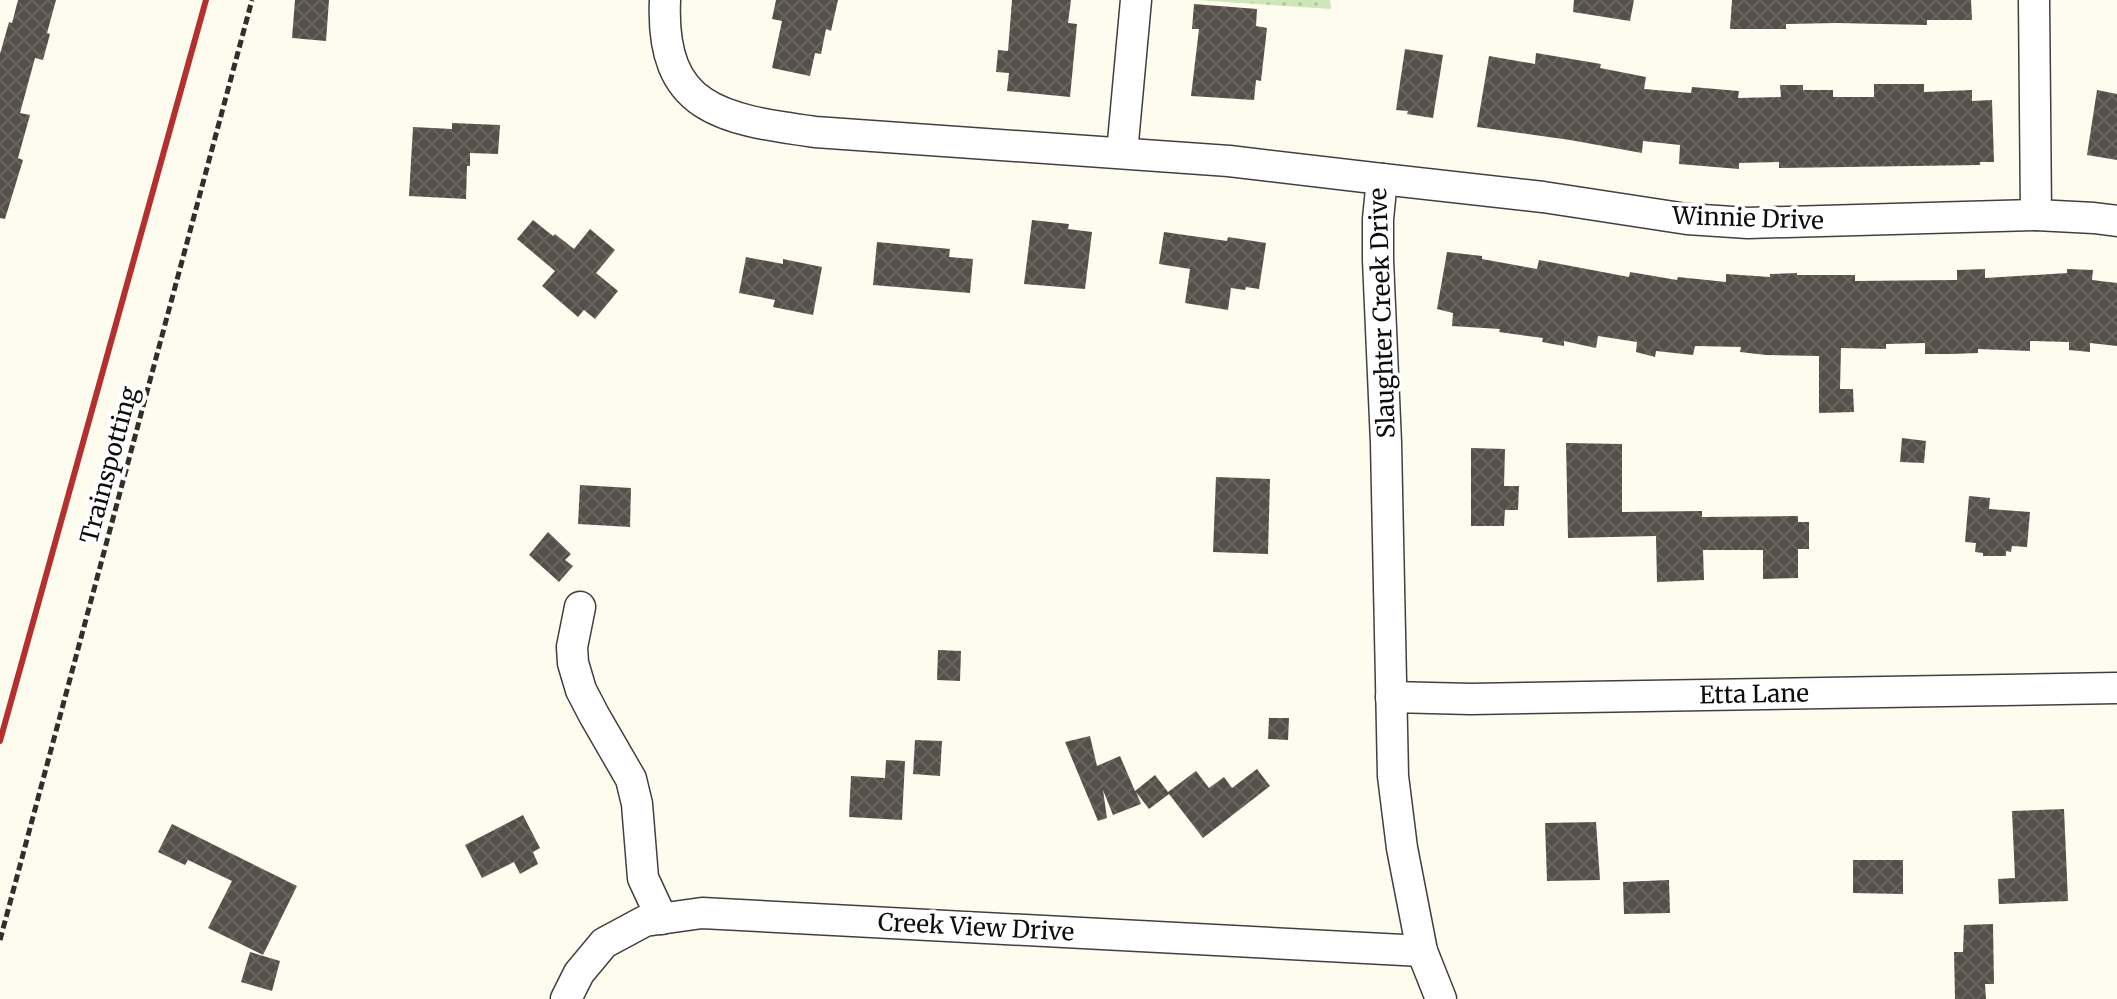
<svg xmlns="http://www.w3.org/2000/svg" width="2117" height="999" font-family="Merriweather,serif">
<style>
.park{fill:url(#park-dots)}
.building{fill:url(#building-cross-hatch)}
.lines{fill:none;stroke-linecap:round;stroke-linejoin:round}
.minor-casing{stroke:#404040;stroke-width:33}
.path{stroke:#2f2f2f;stroke-width:5;stroke-dasharray:8 4;stroke-linecap:butt}
.minor{stroke:#fff;stroke-width:30}
.rail{stroke:#b3302f;stroke-width:6}
.labels{text-anchor:middle;dominant-baseline:central;stroke-width:8;stroke-linejoin:round;paint-order:stroke}
.street-label{font-size:24px;fill:#0d0d0d;stroke:#fff}
</style>
<defs>
<pattern id="park-dots" width="8" height="8" patternUnits="userSpaceOnUse" patternTransform="scale(2)"><rect width="8" height="8" fill="#cee6ba"/><path d="M2 2h.1M6 6h.1" fill="none" stroke="#b0c49f" stroke-width="1.8" stroke-linecap="round"/></pattern>
<pattern id="building-cross-hatch" width="8" height="8" patternUnits="userSpaceOnUse" patternTransform="scale(2)"><rect width="8" height="8" fill="#554f4a"/><path d="M0 0l8 8M0 8l8-8" fill="none" stroke="#686460"/></pattern>
</defs>
<rect width="100%" height="100%" fill="#fefcee"/>
<polygon class="park" points="1197,0 1330,0 1331,9"/>
<g class="building">
<polygon points="18,0 56,0 47,33 50,34 43,60 35,58 20,113 30,115 18,158 23,160 5,219 0,218 0,54 9,22 12,23"/>
<polygon points="295,0 329,0 326,41 292,38"/>
<polygon points="776,0 838,0 831,31 826,29 821,54 815,53 810,76 772,68 782,21 772,19"/>
<polygon points="1012,0 1071,0 1068,23 1077,24 1070,97 1007,91 1009,73 996,72 998,50 1008,51"/>
<polygon points="1574,0 1634,0 1630,21 1573,12"/>
<polygon points="1732,0 1971,0 1972,20 1927,20 1927,25 1837,23 1786,24 1786,29 1730,29"/>
<polygon points="1194,4 1257,9 1256,26 1267,28 1261,81 1256,80 1254,100 1191,96 1199,29 1192,29"/>
<polygon points="1405,49 1443,55 1433,118 1407,114 1408,111 1396,110"/>
<polygon points="1536,53 1601,64 1600,68 1646,77 1644,89 1691,93 1692,87 1739,91 1738,98 1781,97 1780,85 1803,85 1803,90 1833,90 1833,97 1874,97 1874,84 1924,84 1924,92 1972,90 1972,101 1992,100 1994,162 1980,162 1980,165 1779,168 1779,162 1739,163 1739,169 1679,164 1680,145 1643,141 1642,153 1570,140 1477,127 1489,56 1535,64"/>
<polygon points="2097,90 2117,94 2117,160 2087,155"/>
<polygon points="452,123 500,125 498,154 470,153 470,166 467,166 466,199 409,196 413,127 452,129"/>
<polygon points="533,220 553,236 555,234 574,249 590,229 615,250 596,273 618,291 595,319 584,310 578,317 542,286 555,271 517,239"/>
<polygon points="1032,220 1069,224 1068,229 1092,232 1085,289 1024,284"/>
<polygon points="1164,232 1227,241 1228,237 1266,243 1259,289 1246,287 1245,290 1231,288 1228,310 1185,303 1190,269 1159,264"/>
<polygon points="877,242 950,249 949,257 973,259 970,293 873,285"/>
<polygon points="1447,252 1482,256 1482,259 1537,269 1539,260 1629,277 1630,272 1677,280 1678,277 1726,282 1726,274 1770,277 1770,274 1797,273 1797,275 1855,275 1855,281 1957,280 1957,270 1985,269 1985,278 2067,273 2067,269 2093,270 2092,280 2117,283 2117,346 2090,343 2090,352 2069,350 2069,342 2030,341 2030,351 1978,349 1978,353 1952,354 1925,354 1925,343 1886,344 1886,349 1841,348 1840,389 1853,389 1854,412 1819,413 1819,356 1766,355 1740,352 1741,347 1695,346 1693,355 1656,351 1655,357 1636,352 1637,342 1598,336 1596,348 1564,341 1564,346 1542,342 1543,338 1499,332 1500,329 1452,326 1453,313 1437,309"/>
<polygon points="746,257 783,264 783,259 822,267 813,315 773,307 775,300 739,293"/>
<polygon points="1902,438 1926,441 1924,463 1900,462"/>
<polygon points="1566,443 1622,444 1622,512 1702,511 1702,517 1798,516 1798,522 1809,522 1809,549 1798,549 1798,578 1763,579 1763,550 1703,550 1704,580 1657,582 1656,536 1568,538"/>
<polygon points="1471,448 1505,449 1504,486 1519,486 1518,510 1505,510 1504,526 1471,526"/>
<polygon points="1216,477 1270,479 1268,554 1213,552"/>
<polygon points="580,485 631,488 630,527 578,524"/>
<polygon points="1969,496 1990,498 1989,509 2030,512 2027,547 2012,546 2011,552 2006,551 2006,556 1983,556 1983,553 1975,552 1976,543 1965,542"/>
<polygon points="548,532 571,554 565,560 573,566 559,582 529,555"/>
<polygon points="938,650 961,651 960,681 937,680"/>
<polygon points="1269,718 1289,718 1288,740 1268,739"/>
<polygon points="1090,736 1097,766 1120,756 1135,791 1155,775 1168,792 1196,771 1209,788 1224,777 1232,788 1257,769 1270,786 1203,838 1169,794 1149,809 1136,792 1141,804 1113,815 1103,790 1107,818 1098,821 1065,742"/>
<polygon points="915,740 942,741 940,776 913,774"/>
<polygon points="886,760 905,761 902,820 849,817 851,776 885,778"/>
<polygon points="2064,809 2068,901 1999,904 1998,879 2015,878 2012,811"/>
<polygon points="523,815 540,848 533,852 538,864 520,874 514,862 482,878 465,845"/>
<polygon points="1596,822 1600,880 1547,881 1545,823"/>
<polygon points="172,824 297,886 263,955 208,928 232,881 188,860 185,865 158,852"/>
<polygon points="1853,860 1903,860 1903,894 1853,893"/>
<polygon points="1669,880 1670,913 1624,914 1623,882"/>
<polygon points="1993,924 1994,984 1985,984 1986,999 1955,999 1954,952 1963,952 1964,925"/>
<polygon points="250,952 280,961 272,991 241,982"/>
</g>
<g class="lines">
<defs>
<g id="minor">
<path d="M665,0C660,111 723,119 815,132L1229,161L1382,179L1378,219V260L1386,443L1393,776L1402,848L1422,951L1441,999"/>
<polyline points="2034,0 2036,215"/>
<polyline points="1122,153 1136,0"/>
<polyline points="1382,179 1543,197 1687,219 1748,223 2036,215 2094,218 2117,221"/>
<polyline points="580,607 572,647 573,663 581,690 594,715 631,779 637,804 643,878 662,919"/>
<polyline points="1391,697 1471,699 2117,688"/>
<polyline points="566,999 579,973 604,943 645,921 702,913 1422,951"/>
</g>
</defs>
<use href="#minor" class="minor-casing"/>
<polyline class="path" points="0,940 252,0"/>
<use href="#minor" class="minor"/>
<polyline class="rail" points="0,741 206,0"/>
</g>
<g class="labels">
<g class="street-label">
<text transform="translate(1748 218) rotate(2)">Winnie Drive</text>
<text transform="translate(1382 313) rotate(-92)">Slaughter Creek Drive</text>
<text transform="translate(109 465) rotate(-75)">Trainspotting</text>
<text transform="translate(1754 694) rotate(-1)">Etta Lane</text>
<text transform="translate(976 927) rotate(3)">Creek View Drive</text>
</g>
</g>
</svg>
